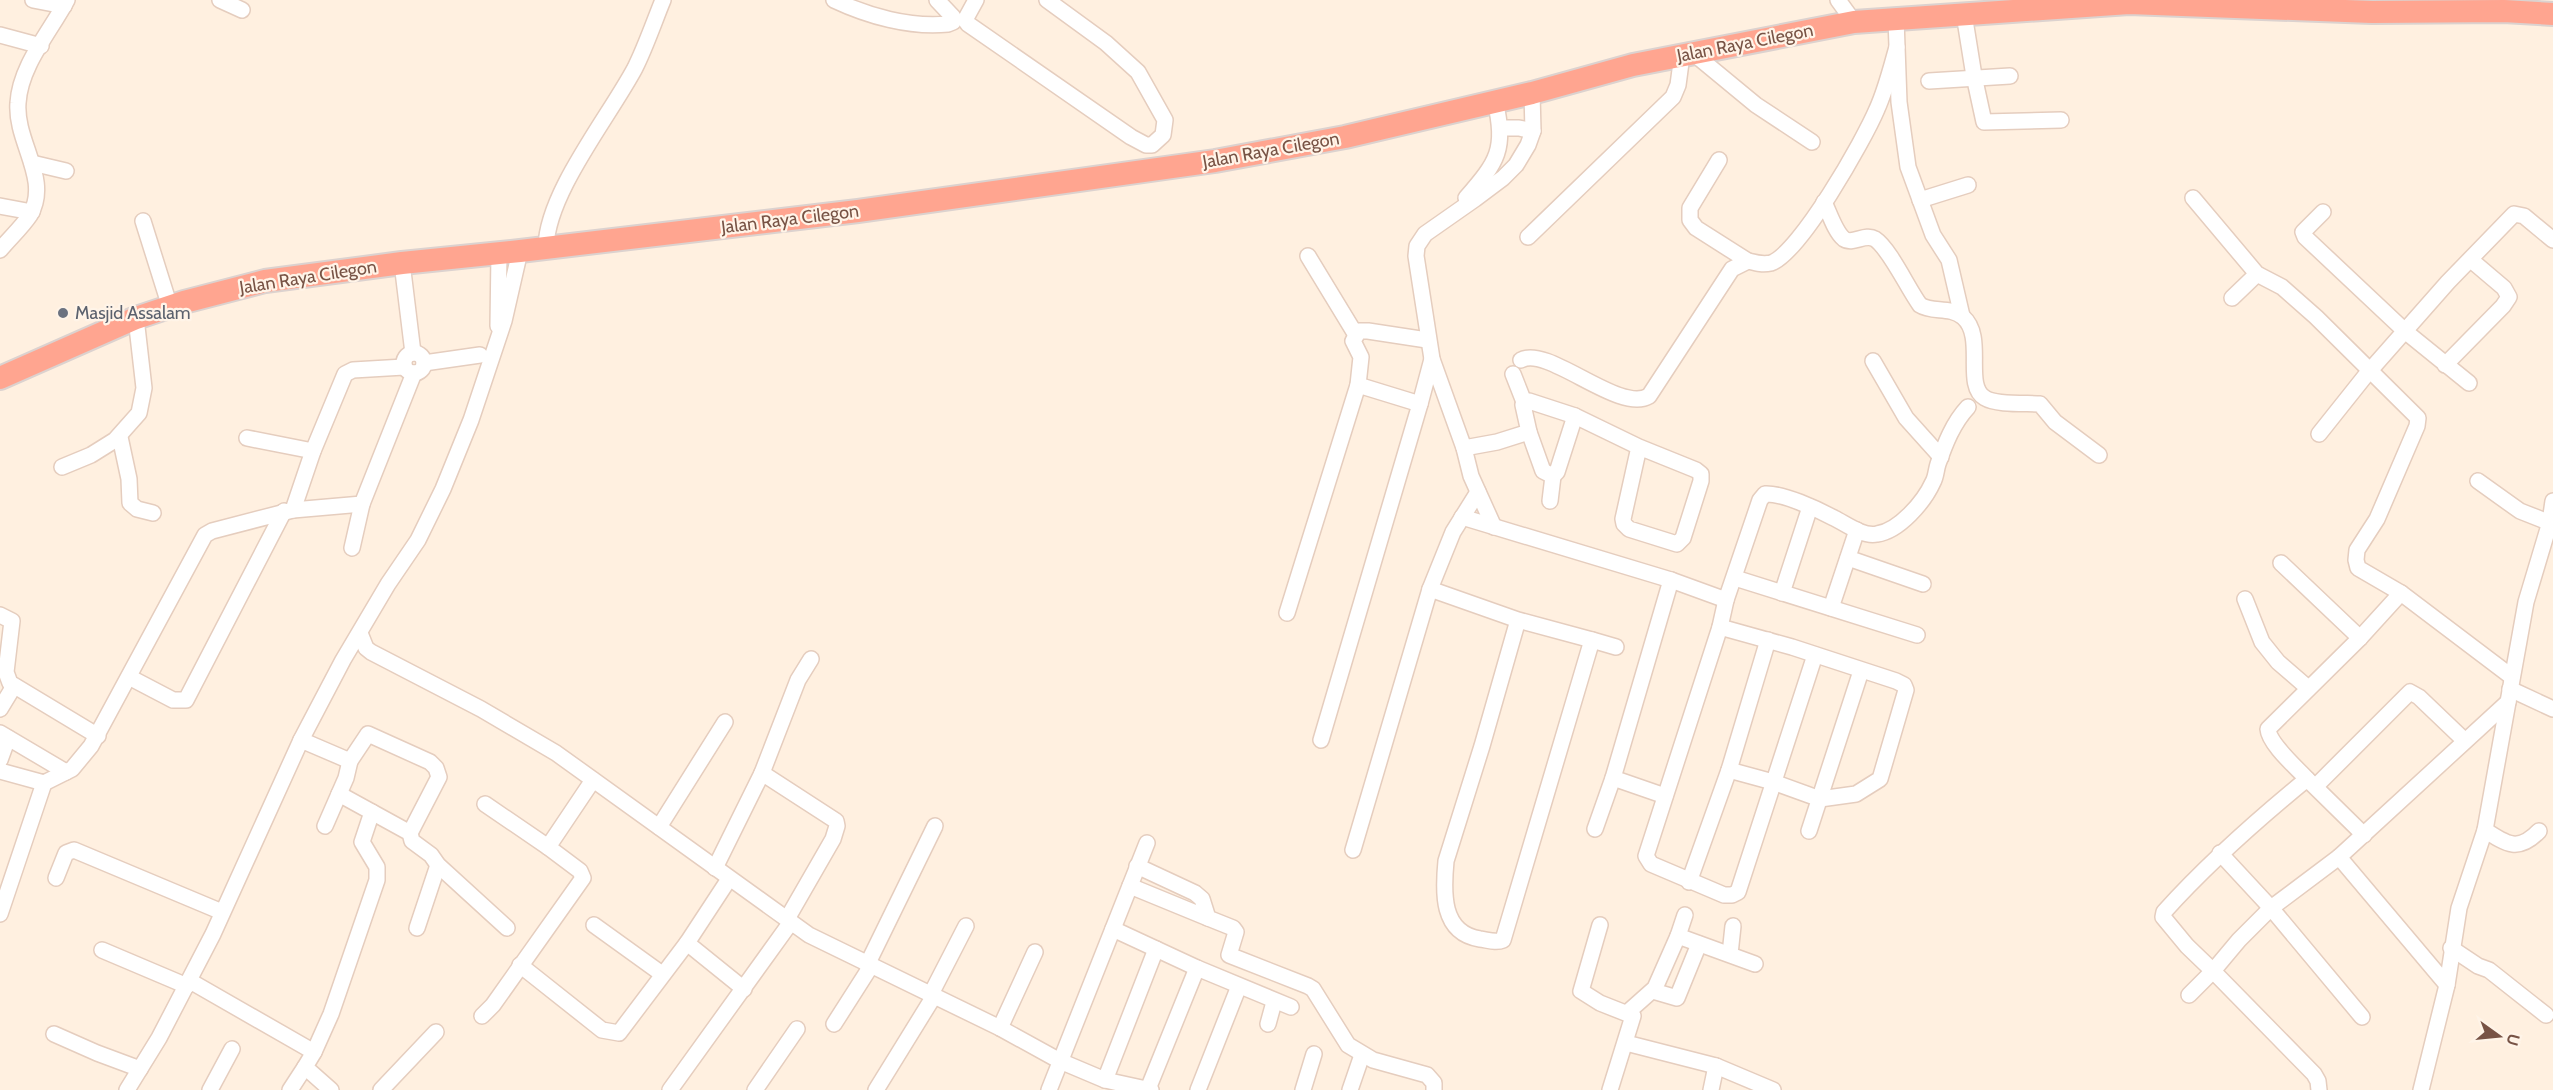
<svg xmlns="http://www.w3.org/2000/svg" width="2553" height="1090" font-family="Cabin,sans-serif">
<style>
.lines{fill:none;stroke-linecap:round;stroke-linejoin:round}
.minor-casing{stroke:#e5cdbe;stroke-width:18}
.highway-casing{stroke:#dcd2cf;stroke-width:26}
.minor{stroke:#fff;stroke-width:15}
.highway{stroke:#ffa590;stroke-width:22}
.worship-dot{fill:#6b7280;stroke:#fff4e8;stroke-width:2}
.labels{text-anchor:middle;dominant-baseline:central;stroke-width:4.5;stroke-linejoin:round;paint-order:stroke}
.street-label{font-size:18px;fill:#785345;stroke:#fff4e8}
.worship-label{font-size:18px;fill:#5b616d;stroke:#fff4e8;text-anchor:start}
</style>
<rect width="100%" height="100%" fill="#fff0e0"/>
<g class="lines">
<defs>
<g id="minor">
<polyline points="33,0 64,6"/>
<polyline points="220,0 242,10"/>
<path d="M834,0C868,16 910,28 948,24L953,22V17L937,0"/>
<polyline points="976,0 965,20 968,24 1131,137 1146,145 1152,145 1163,135 1165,120 1138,72 1106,43 1047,0"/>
<polyline points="1838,0 1854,22"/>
<polyline points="1964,14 1974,76 1984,122 2061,120"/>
<polyline points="1896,19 1899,102 1908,167 1933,235 1949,260 1962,316"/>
<polyline points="0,35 41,46"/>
<polyline points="1693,53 1756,105 1812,142"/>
<polyline points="1929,81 2010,76"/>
<polyline points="1500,128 1519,128 1533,131"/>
<polyline points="1719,160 1690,208 1690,220 1696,228 1748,261"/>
<polyline points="32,163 66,171"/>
<path d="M1466,198C1498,161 1506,150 1495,100"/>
<polyline points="2193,198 2257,274 2282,287 2316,317 2418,418 2417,426 2377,519 2357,550 2356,560 2358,568 2401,593 2512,677"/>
<polyline points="1920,200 1968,185"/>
<path d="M1824,202C1829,212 1835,232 1844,239C1853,245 1865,233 1875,239C1890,249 1908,289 1920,305C1932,313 1950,306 1963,317C1986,337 1963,385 1985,398C1996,405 2027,403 2040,404L2055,422L2099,455"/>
<polyline points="0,206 32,212"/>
<polyline points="2323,212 2303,232 2305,237 2406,332 2469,383"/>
<polyline points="143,221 170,307"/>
<polyline points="1528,237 1673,97 1678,85 1682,55"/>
<path d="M546,247C547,193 609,117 635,68C646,46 654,22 663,0"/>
<path d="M0,250C10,238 22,227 30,215C51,179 15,142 18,103C20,66 50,32 67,0"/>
<polyline points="1308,256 1356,335"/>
<polyline points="402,263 413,353"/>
<polyline points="2232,298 2257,274"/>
<polyline points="498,326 499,253"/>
<circle cx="414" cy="363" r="10"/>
<path d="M1521,360C1548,345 1619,414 1649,396L1732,269L1748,261C1756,263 1762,265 1771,263C1800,253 1864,140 1877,109C1886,89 1891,68 1897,47"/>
<polyline points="1873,361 1906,418 1941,457"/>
<polyline points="424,363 480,355"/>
<polyline points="2445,365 2503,306 2509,297 2504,288 2471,260"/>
<polyline points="1513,374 1524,402"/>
<polyline points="1420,404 1432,359"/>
<polyline points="1529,432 1543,471 1553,476 1557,472 1575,416"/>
<polyline points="2319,434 2366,375 2448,282 2514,214 2524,216 2553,240"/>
<polyline points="120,437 129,479 130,503 137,509 153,513"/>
<polyline points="247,438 313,451"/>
<polyline points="1464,448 1497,442 1529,432 1523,405 1529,401 1575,416 1639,447 1696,470 1701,474 1701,481 1683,538 1677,544 1629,529 1624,524 1623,519 1639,447"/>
<polyline points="62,467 91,455 115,440 139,413 144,388 136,318"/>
<polyline points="2478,481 2520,511 2553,524"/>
<polyline points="1550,501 1553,476"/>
<polyline points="293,510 362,504 414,373"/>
<path d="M1462,517L1671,580L1726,600L1760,500L1765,494C1783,493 1817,509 1834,518C1846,524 1863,537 1877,534C1899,531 1924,502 1933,482C1936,477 1936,470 1938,464C1945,444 1953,423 1968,407"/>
<polyline points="1494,527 1471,476 1464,448 1432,359 1416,256 1417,246 1425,234 1475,199 1503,178 1516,165 1528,145 1533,131 1532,93"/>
<polyline points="352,548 362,504"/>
<polyline points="1848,558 1923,584"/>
<polyline points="2281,563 2360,638"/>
<polyline points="1735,578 1917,635"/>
<path d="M1430,589L1518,620L1592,640L1503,940C1496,943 1488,940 1480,939C1441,933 1443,892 1446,861L1482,746L1518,620"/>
<polyline points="1782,593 1810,507"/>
<polyline points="2245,599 2262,642 2278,662 2308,688"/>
<polyline points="1726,600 1720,627 1646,856 1651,864 1724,895 1732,895 1738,892 1815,655"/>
<polyline points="1831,608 1857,530"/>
<polyline points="1287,613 1358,385 1361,357 1353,341 1359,331 1368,331 1427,340"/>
<polyline points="0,615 12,621 6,672 10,683 98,736"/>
<polyline points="1720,627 1792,647 1896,681 1904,685 1906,690 1880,779 1856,794 1820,799 1773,782 1729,770"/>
<polyline points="360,633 366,648 371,652 481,709 556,753 809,935 1000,1028 1060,1061 1105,1080 1151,1090"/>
<polyline points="1592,640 1616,647"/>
<polyline points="129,677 173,700 186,700 284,511"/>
<polyline points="2510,689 2553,709"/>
<polyline points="0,709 14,686"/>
<polyline points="0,733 66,772"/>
<polyline points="301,740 350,761"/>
<polyline points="1321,740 1420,404 1358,385"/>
<polyline points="0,760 8,738"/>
<polyline points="0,771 44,783 72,769 91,746 205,535 212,531 293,510 313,451 345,374 353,370 404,367"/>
<polyline points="762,773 798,680 811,659"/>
<polyline points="1613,778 1665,796"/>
<path d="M2307,779C2297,768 2269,744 2268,729L2360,638L2401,593"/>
<polyline points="2316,786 2410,692 2419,697 2464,740"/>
<polyline points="339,794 410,833 412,841 431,855 438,865 507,928"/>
<polyline points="485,804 548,847"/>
<polyline points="325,826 346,778 350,761 368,734 430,762 436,768 439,777 410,833"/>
<polyline points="659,827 725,722"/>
<polyline points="1595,829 1613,778 1671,580"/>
<path d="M2485,830C2507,845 2519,852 2539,831"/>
<polyline points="1809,831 1861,671"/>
<polyline points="1353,850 1430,589 1453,532 1478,492"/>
<polyline points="2220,853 2271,908 2362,1017"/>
<polyline points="2339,857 2447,985"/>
<polyline points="1137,866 1195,893 1202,899 1208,918 1233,928 1236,932 1229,955 1308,986 1313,989 1348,1045 1373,1060 1427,1075 1434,1083 1434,1090"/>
<polyline points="715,868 762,773 836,821 837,826 833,839 787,919"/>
<polyline points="56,878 66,853 74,850 222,912"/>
<polyline points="1689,882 1729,770 1768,640"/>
<polyline points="1130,886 1208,918"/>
<polyline points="0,914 44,783"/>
<polyline points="594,925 662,974"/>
<polyline points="1600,925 1581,991 1600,1003 1633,1016 1610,1090"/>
<polyline points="417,928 438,865"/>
<polyline points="1113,929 1197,968 1291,1007"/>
<polyline points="1678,936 1685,915"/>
<polyline points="687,943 744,989"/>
<polyline points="2451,948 2478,966 2489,970 2546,1015"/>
<polyline points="102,950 187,986"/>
<polyline points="1730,954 1733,926"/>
<polyline points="520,965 602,1030 619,1033 687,943 729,879"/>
<polyline points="867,965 935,826"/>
<polyline points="190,981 314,1052 305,1067 331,1090"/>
<polyline points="1653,991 1677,998 1699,944"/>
<polyline points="931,994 966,926"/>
<path d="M2189,995L2213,971L2187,946L2163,917L2164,912C2208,863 2257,820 2307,779L2364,835"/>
<polyline points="1628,1012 1655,988 1678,936 1755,964"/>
<polyline points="482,1016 493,1005 583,878 580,871 548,847 593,780"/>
<polyline points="834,1024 871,966"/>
<polyline points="1268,1024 1274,1002"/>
<polyline points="1000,1028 1035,952"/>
<polyline points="54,1034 97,1053 140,1069"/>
<polyline points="1626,1043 1716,1066 1773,1090"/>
<polyline points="314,1052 331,1014 377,880 377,867 362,842 372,812"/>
<polyline points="1105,1080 1156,949"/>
<polyline points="1148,1089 1197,968"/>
<polyline points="127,1090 159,1038 213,934 301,740 343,660 388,584 418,540 443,489 471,420 504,321 520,251"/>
<polyline points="210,1090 232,1049"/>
<polyline points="290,1090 305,1067"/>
<polyline points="381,1090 436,1032"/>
<polyline points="670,1090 791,922"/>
<polyline points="755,1090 797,1029"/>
<polyline points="876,1090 934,996"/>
<polyline points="1049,1090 1147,843"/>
<polyline points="1198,1090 1239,986"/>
<polyline points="1303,1090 1314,1054"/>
<polyline points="1350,1090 1362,1055"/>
<polyline points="1711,1090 1716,1066"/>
<polyline points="2319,1090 2318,1081 2314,1074 2213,971 2239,940 2271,908 2339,857 2508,702"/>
<polyline points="2421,1090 2447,985 2459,908 2485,830 2526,602 2550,522 2553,501"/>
</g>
<polyline id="highway" points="0,378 136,318 184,302 265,281 402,263 520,251 858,211 1215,161 1345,137 1532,93 1633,65 1854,22 2129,3 2372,12 2504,11 2553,14"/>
</defs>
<use href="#minor" class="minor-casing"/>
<use href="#highway" class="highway-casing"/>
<use href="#minor" class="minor"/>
<use href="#highway" class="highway"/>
</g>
<circle class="worship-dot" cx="63" cy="313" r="6"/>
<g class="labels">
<g class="street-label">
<text transform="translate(1745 43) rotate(-11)">Jalan Raya Cilegon</text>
<text transform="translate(1271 150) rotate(-10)">Jalan Raya Cilegon</text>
<text transform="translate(790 219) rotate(-7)">Jalan Raya Cilegon</text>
<text transform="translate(308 277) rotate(-9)">Jalan Raya Cilegon</text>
</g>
<g class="worship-label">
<text x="75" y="313">Masjid Assalam</text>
</g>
</g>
<g transform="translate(2499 1036) rotate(105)" stroke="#fff4e8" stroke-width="4.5" paint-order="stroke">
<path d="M0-4.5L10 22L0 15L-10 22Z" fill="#785345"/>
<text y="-9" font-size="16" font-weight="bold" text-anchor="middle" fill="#785345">U</text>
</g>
</svg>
